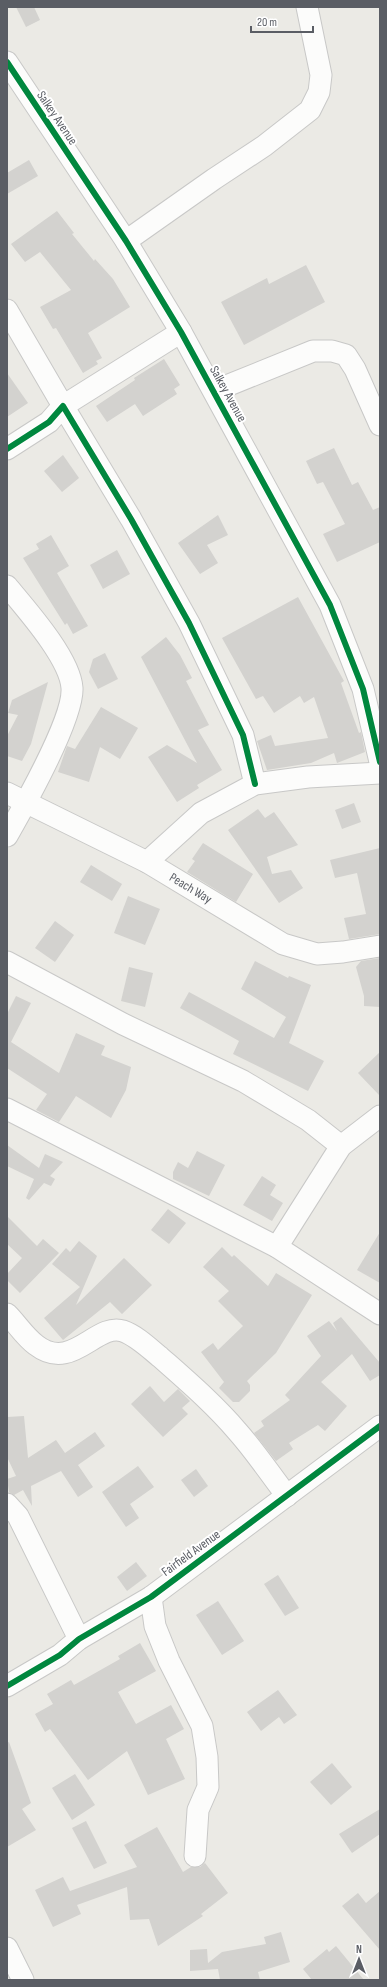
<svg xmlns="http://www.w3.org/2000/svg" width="387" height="1987" font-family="'Sofia Sans Condensed',sans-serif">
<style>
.building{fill:#d3d2cf}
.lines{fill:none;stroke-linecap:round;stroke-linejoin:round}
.street-casing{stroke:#c8c8c7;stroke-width:23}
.street{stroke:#fcfcfb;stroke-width:21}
.cycleway-casing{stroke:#fff;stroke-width:8}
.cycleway{stroke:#00873e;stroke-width:6}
.labels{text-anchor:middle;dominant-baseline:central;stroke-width:4;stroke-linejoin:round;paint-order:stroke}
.street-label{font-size:13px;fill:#5a5d64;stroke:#fff}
</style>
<rect width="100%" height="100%" fill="#ebeae5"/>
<g class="building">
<polygon points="16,7 34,7 40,20 26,27"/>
<polygon points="29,160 38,176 7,194 7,173"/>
<polygon points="57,211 74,233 72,234 94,261 95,259 113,279 130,307 88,333 102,358 96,361 98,364 83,373 56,328 53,329 40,307 71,290 40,252 25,262 11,244"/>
<polygon points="306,265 325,302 244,345 221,302 267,278 269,284"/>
<polygon points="164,359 180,385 174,389 177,394 143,416 135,404 107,422 96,406 135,380 134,378"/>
<polygon points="7,373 28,403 7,417"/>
<polygon points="334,448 352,485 358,482 373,510 380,507 380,542 337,562 323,534 345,524 323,482 317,484 306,461"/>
<polygon points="63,455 79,478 62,492 44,471"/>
<polygon points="218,515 228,535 207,545 218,563 200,574 178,543"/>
<polygon points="51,535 69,566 57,573 88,626 73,634 67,623 65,625 23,558 39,549 36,544"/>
<polygon points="117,550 130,574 103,589 90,565"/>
<polygon points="298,597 344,681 341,683 359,733 361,732 365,752 337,763 334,753 311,763 267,770 257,741 271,735 275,746 328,738 314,697 304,703 300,696 274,713 263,696 256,699 222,638"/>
<polygon points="166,637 180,655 192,678 186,681 209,725 198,730 222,770 197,785 199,788 177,802 148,757 167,745 197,763 141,657"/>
<polygon points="105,653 118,679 98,689 89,672 93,659"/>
<polygon points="48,682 31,744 22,761 7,756 7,736 18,715 8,713 12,700"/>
<polygon points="101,707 138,728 120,759 100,747 89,782 58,772 67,746 75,749"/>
<polygon points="354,803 361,822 342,829 335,810"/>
<polygon points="258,809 265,818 274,812 298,845 267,857 272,874 291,870 303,888 279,903 228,830"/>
<polygon points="203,843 253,874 236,902 187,872 195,861 192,859"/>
<polygon points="380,848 380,934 349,939 344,918 366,914 357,873 335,878 330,860"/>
<polygon points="91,865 122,884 112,901 80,882"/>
<polygon points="128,896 160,909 145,945 114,933"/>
<polygon points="55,921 74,935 55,962 35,948"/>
<polygon points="380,958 380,1007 364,1006 364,996 356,967 361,961"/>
<polygon points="255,961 288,978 289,976 311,985 289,1043 324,1061 308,1091 233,1054 239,1041 180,1008 189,992 274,1038 286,1017 241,989"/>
<polygon points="129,967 153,973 145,1007 121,1001"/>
<polygon points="16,996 31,1003 11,1042 59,1073 76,1033 105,1046 101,1055 131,1067 126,1090 111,1118 76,1096 59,1122 36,1110 47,1094 7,1068 7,1014"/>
<polygon points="380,1052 380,1096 358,1073"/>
<polygon points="7,1145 39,1168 45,1154 63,1162 50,1176 55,1179 51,1186 44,1183 29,1200 26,1198 34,1179 7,1166"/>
<polygon points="197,1151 225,1165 209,1196 173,1179 173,1172 178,1162 188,1168"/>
<polygon points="262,1176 276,1185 270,1195 283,1203 272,1221 243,1205"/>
<polygon points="168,1209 186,1223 169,1244 151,1230"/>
<polygon points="7,1216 37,1246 43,1239 59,1253 20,1293 7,1280 7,1274 22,1258 7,1244"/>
<polygon points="380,1232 380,1283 357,1270"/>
<polygon points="79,1241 97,1256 76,1305 124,1258 152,1285 122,1314 110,1302 63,1340 44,1318 80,1287 52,1264 66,1248 70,1252"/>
<polygon points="222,1247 232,1257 234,1255 268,1286 276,1273 312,1295 276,1353 247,1381 250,1385 250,1391 239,1402 233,1402 219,1388 224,1382 201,1352 213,1343 218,1350 243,1326 218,1301 229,1291 203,1267"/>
<polygon points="341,1317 380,1363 380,1375 370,1381 352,1354 321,1382 347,1406 325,1431 318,1425 289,1443 293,1449 276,1461 254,1433 264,1426 261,1421 290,1400 285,1395 321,1356 307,1336 329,1321 337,1331 333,1323"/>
<polygon points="150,1386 164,1402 178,1389 190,1401 182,1408 188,1414 163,1437 131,1404"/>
<polygon points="24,1416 28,1458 56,1440 65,1453 95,1432 105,1446 78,1465 93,1487 78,1497 61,1471 31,1486 32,1506 23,1490 14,1495 9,1492 7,1479 16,1476 7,1457 7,1417"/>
<polygon points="138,1466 154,1487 130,1504 139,1518 126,1527 102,1492"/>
<polygon points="196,1469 208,1486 194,1497 181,1480"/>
<polygon points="136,1562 147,1576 127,1591 117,1577"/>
<polygon points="278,1575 299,1608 285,1616 264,1584"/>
<polygon points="218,1601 244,1641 222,1655 196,1615"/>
<polygon points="140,1643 156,1671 118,1692 136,1724 171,1705 184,1729 166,1739 185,1779 148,1795 127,1751 88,1780 50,1729 45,1732 35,1714 53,1704 47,1694 71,1680 74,1685 120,1659 118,1656"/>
<polygon points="278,1690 297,1715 284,1724 279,1717 261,1731 247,1712"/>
<polygon points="9,1742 31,1803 22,1809 36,1830 7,1847 7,1743"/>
<polygon points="332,1763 352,1787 331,1805 310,1782"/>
<polygon points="75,1774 95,1805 72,1820 52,1788"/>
<polygon points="380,1809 380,1834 352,1853 339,1834"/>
<polygon points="86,1821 107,1863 94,1869 72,1828"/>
<polygon points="157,1827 183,1872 191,1867 200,1867 205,1863 228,1893 201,1914 203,1916 158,1946 149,1919 130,1920 127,1887 77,1905 81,1914 53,1927 35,1890 63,1877 70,1891 137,1867 124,1845"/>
<polygon points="380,1891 380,1950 342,1906 358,1893 366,1903"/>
<polygon points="281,1932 290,1962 258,1972 260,1980 220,1980 218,1969 190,1971 190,1950 207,1949 208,1963 222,1952 266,1944 264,1937"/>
<polygon points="336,1946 364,1980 312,1980 303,1969 327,1949 329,1952"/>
</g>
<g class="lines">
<defs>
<g id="street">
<polyline points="7,62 126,241 181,332 330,605 363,689 380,762"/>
<polyline points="126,241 214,179 264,146 310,110 319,92 321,75 307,7"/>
<polyline points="7,310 63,406 181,332"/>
<polyline points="214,391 313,351 332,351 346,355 355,369 380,425"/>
<polyline points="7,449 49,422 63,406 131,519 189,623 243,735 255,784"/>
<path d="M7,586C26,609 70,658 72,688C74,718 23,808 7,836"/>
<path id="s1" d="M7,793L147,862L283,944L317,954L343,952L380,946"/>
<polyline points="147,862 201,813 255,784 308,777 380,773"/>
<polyline points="7,962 123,1024 243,1081 308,1120 341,1146"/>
<polyline points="7,1109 277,1247 380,1314"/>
<polyline points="277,1247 341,1146 380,1116"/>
<path d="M7,1314C17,1324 25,1337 36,1345C72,1373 96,1322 123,1331C137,1336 149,1348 160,1357C186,1380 214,1404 237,1431C255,1451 270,1474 287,1496"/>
<polyline points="7,1504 18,1516 79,1639"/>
<polyline points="151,1597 155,1626 169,1661 202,1726 207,1757 208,1787 198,1810 195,1856"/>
<polyline points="7,1686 60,1655 79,1639 151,1597 380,1426"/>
<polyline points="7,1948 23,1980"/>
</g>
</defs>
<use href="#street" class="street-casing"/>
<use href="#street" class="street"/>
<defs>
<g id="cycleway">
<polyline points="7,62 126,241 181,332 330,605 363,689 380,762"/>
<polyline points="7,449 49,422 63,406 131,519 189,623 243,735 255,784"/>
<polyline points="7,1686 60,1655 79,1639 151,1597 380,1426"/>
</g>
</defs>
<use href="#cycleway" class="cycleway-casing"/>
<use href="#cycleway" class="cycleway"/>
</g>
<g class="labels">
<g class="street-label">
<text transform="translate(57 118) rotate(56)">Salkey Avenue</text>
<text transform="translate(228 394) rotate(61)">Salkey Avenue</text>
<text stroke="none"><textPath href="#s1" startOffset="207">Peach Way</textPath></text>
<text transform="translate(191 1553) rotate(-36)">Fairfield Avenue</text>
</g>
</g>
<rect width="387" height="1987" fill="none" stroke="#5a5d64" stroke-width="16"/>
<g transform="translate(359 1959)" stroke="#ffffff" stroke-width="3" paint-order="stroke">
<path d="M0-3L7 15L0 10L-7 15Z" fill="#5a5d64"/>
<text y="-6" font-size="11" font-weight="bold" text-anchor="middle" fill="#5a5d64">N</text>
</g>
<path d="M251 26v6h62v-6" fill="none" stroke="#5a5d64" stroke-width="2"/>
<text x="257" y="26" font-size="12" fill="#5a5d64" stroke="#ffffff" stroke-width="3" paint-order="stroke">20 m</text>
</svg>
